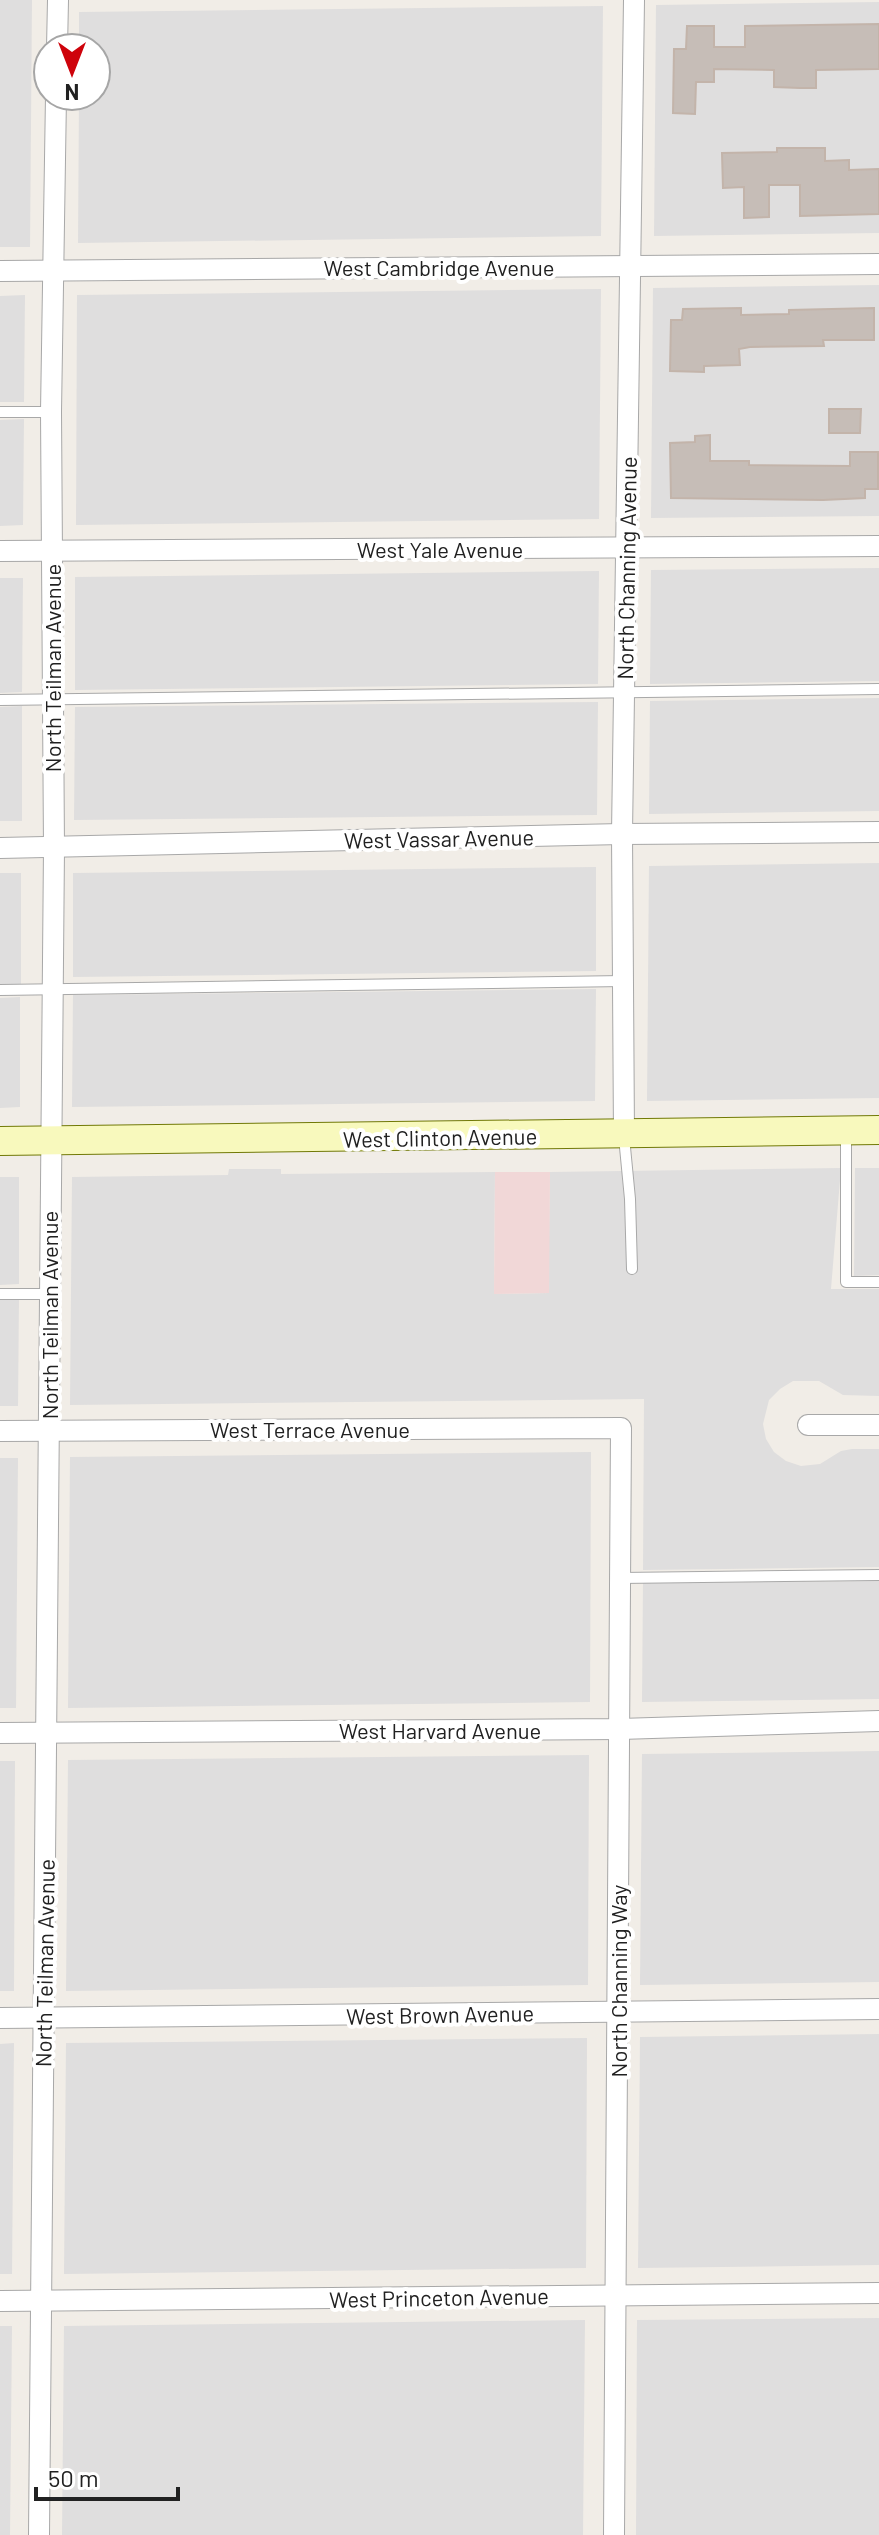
<svg xmlns="http://www.w3.org/2000/svg" width="879" height="2535" font-family="Barlow,sans-serif">
<style>
.residential{fill:#dfdede}
.commercial{fill:#f1d7d7}
.building{fill:#c6bdb7;stroke:#c3b4aa;stroke-width:2}
.lines{fill:none;stroke-linecap:round;stroke-linejoin:round}
.service-casing{stroke:#a8a8a8;stroke-width:12}
.minor-casing{stroke:#a8a8a8;stroke-width:22}
.secondary-casing{stroke:#717907;stroke-width:30}
.service{stroke:#fff;stroke-width:10}
.minor{stroke:#fff;stroke-width:20}
.secondary{stroke:#f8f9bd;stroke-width:28}
.labels{text-anchor:middle;dominant-baseline:central;stroke-width:8;stroke-linejoin:round;paint-order:stroke}
.street-label{font-size:22px;fill:#212121;stroke:#fff}
</style>
<rect width="100%" height="100%" fill="#f1ede7"/>
<g class="residential">
<polygon points="0,0 32,0 30,247 0,247"/>
<polygon points="879,2 879,233 654,236 656,5"/>
<polygon points="603,6 601,236 78,243 79,96 96,96 96,48 79,48 79,12"/>
<polygon points="879,285 879,516 651,518 653,288"/>
<polygon points="601,289 599,519 76,525 77,295"/>
<polygon points="25,295 24,402 0,402 0,296"/>
<polygon points="24,419 23,525 0,526 0,420"/>
<polygon points="879,568 879,681 650,684 651,570"/>
<polygon points="599,571 598,684 75,690 75,577"/>
<polygon points="0,578 23,578 22,692 0,693"/>
<polygon points="879,698 879,811 649,814 650,701"/>
<polygon points="598,702 597,815 74,820 75,707"/>
<polygon points="22,706 22,821 0,821 0,707"/>
<polygon points="879,863 879,1098 647,1101 649,866"/>
<polygon points="596,867 596,971 73,977 73,873"/>
<rect x="0" y="873" width="21" height="111"/>
<polygon points="596,989 595,1101 72,1107 73,995"/>
<polygon points="20,997 20,1107 0,1108 0,998"/>
<polygon points="841,1168 831,1289 879,1289 879,1396 843,1395 819,1381 793,1381 780,1389 769,1400 763,1424 766,1439 774,1452 786,1461 801,1466 820,1464 841,1451 852,1449 879,1449 879,1567 643,1570 644,1399 70,1405 72,1177 228,1175 229,1169 281,1169 281,1174 495,1172 494,1294 548,1293 550,1172"/>
<polygon points="855,1168 879,1168 879,1275 854,1276"/>
<polygon points="0,1177 19,1177 19,1284 0,1285"/>
<polygon points="19,1298 18,1406 0,1406 0,1299"/>
<polygon points="591,1452 590,1702 68,1708 70,1457"/>
<polygon points="0,1458 18,1458 16,1708 0,1708"/>
<polygon points="879,1581 879,1699 642,1702 643,1583"/>
<polygon points="879,1751 879,1982 640,1985 642,1754"/>
<polygon points="589,1755 588,1985 66,1991 68,1760"/>
<polygon points="0,1761 15,1761 14,1991 0,1991"/>
<polygon points="879,2034 879,2265 638,2268 640,2037"/>
<polygon points="587,2038 586,2268 64,2274 66,2043"/>
<polygon points="14,2043 12,2274 0,2274 0,2044"/>
<polygon points="879,2318 879,2535 636,2535 637,2320"/>
<polygon points="585,2320 583,2535 62,2535 64,2326"/>
<polygon points="0,2326 12,2326 10,2535 0,2535"/>
</g>
<polygon class="commercial" points="495,1172 550,1172 549,1293 494,1294"/>
<g class="building">
<polygon points="879,24 879,69 816,70 816,88 800,88 774,87 774,70 714,69 714,82 696,82 695,114 673,113 674,49 686,49 687,26 714,26 714,47 745,47 745,26"/>
<polygon points="777,148 825,148 825,161 849,160 849,170 879,169 879,214 800,216 800,185 769,185 769,217 744,218 744,187 723,188 722,153 777,152"/>
<polygon points="741,308 741,315 789,314 789,310 874,308 874,340 823,340 824,346 750,347 739,349 740,365 704,366 704,372 670,371 671,320 682,320 683,309"/>
<polygon points="829,409 861,409 860,433 829,433"/>
<polygon points="710,435 710,461 749,461 749,465 850,466 850,452 878,452 878,489 865,489 865,498 823,500 671,498 670,443 695,442 695,436"/>
</g>
<g class="lines">
<defs>
<g id="service">
<polyline points="0,412 51,412"/>
<polyline points="0,700 879,689"/>
<polyline points="0,990 623,981"/>
<polyline points="846,1133 846,1282 879,1282"/>
<polyline points="624,1137 630,1199 632,1269"/>
<polyline points="0,1294 49,1294"/>
<polyline points="620,1578 879,1575"/>
</g>
<g id="minor">
<polyline points="57,48 58,0"/>
<polyline points="0,271 879,264"/>
<polyline points="0,551 879,546"/>
<polyline points="0,848 622,834 879,832"/>
<polyline points="624,1135 622,834 634,0"/>
<polyline points="808,1425 879,1425"/>
<polyline points="0,1431 621,1428 614,2535"/>
<polyline points="0,1733 620,1729 879,1721"/>
<polyline points="0,2018 879,2009"/>
<polyline points="0,2301 879,2293"/>
<polyline points="39,2535 54,848 51,412 56,96"/>
</g>
<polyline id="secondary" points="0,1141 879,1130"/>
</defs>
<use href="#service" class="service-casing"/>
<use href="#minor" class="minor-casing"/>
<use href="#secondary" class="secondary-casing"/>
<use href="#service" class="service"/>
<use href="#minor" class="minor"/>
<use href="#secondary" class="secondary"/>
</g>
<g class="labels">
<g class="street-label">
<text x="439" y="267">West Cambridge Avenue</text>
<text x="440" y="549">West Yale Avenue</text>
<text transform="translate(626 568) rotate(-89)">North Channing Avenue</text>
<text transform="translate(52 668) rotate(-90)">North Teilman Avenue</text>
<text transform="translate(439 838) rotate(-1)">West Vassar Avenue</text>
<text transform="translate(440 1137) rotate(-1)">West Clinton Avenue</text>
<text transform="translate(49 1315) rotate(-90)">North Teilman Avenue</text>
<text x="310" y="1429">West Terrace Avenue</text>
<text x="440" y="1730">West Harvard Avenue</text>
<text transform="translate(44 1963) rotate(-89)">North Teilman Avenue</text>
<text transform="translate(618 1981) rotate(-90)">North Channing Way</text>
<text transform="translate(440 2014) rotate(-1)">West Brown Avenue</text>
<text transform="translate(439 2297) rotate(-1)">West Princeton Avenue</text>
</g>
</g>
<g transform="translate(72 72) rotate(180)"><circle r="38" fill="#ffffff" stroke="#a6a6a6" stroke-width="2"/>
<path d="M0-6L14 30L0 20L-14 30Z" fill="#ce030b"/>
<text y="-12" font-size="22" font-weight="bold" text-anchor="middle" fill="#212121">N</text>
</g>
<path d="M36 2487v12h142v-12" fill="none" stroke="#212121" stroke-width="4"/>
<text x="48" y="2487" font-size="24" fill="#212121" stroke="#ffffff" stroke-width="6" paint-order="stroke">50 m</text>
</svg>
